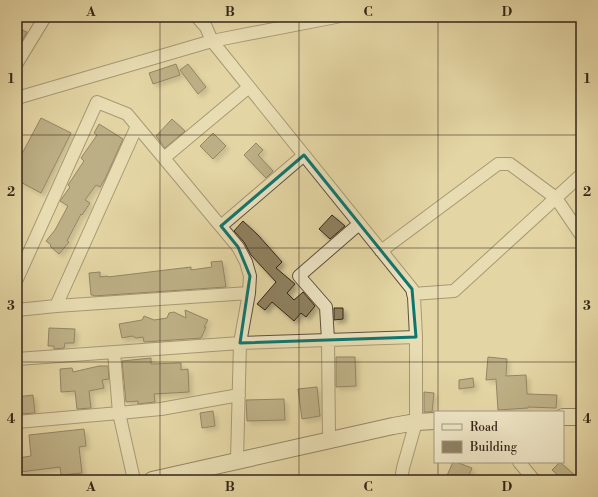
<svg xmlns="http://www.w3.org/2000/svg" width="598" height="497" font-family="'Libre Bodoni',serif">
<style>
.building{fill:#8f8161;stroke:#332519;filter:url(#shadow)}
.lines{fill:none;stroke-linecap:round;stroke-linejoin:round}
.street-casing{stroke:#5f513c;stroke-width:14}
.secondary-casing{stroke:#332519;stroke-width:18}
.street{stroke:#ede4c4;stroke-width:12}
.secondary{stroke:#ede4c4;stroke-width:16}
.marked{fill:none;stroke:#0f766e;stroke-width:3;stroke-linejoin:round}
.grid{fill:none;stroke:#332519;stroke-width:1;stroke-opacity:0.55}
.neatline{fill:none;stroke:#332519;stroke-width:1.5}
.grid-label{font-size:13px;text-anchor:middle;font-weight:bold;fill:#332519}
</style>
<defs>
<filter id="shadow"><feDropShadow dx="3.5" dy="3.5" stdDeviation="2" flood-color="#0004"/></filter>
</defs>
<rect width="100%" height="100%" fill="#e4d6a4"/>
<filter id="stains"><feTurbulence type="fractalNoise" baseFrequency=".005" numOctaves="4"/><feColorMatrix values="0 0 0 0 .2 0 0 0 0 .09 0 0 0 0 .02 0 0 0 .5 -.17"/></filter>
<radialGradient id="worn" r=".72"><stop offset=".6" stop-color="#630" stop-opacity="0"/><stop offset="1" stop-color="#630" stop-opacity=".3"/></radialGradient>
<path class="building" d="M17 28 27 32 17 49Z
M176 64 180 75 153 84 149 73Z
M188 64 206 87 198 94 180 70Z
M41 118 71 133 41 193 17 180V163Z
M172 119 185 131 165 148 156 136Z
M99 124 123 139 105 179 100 187 96 185 85 200 90 203 82 215 81 214 67 241 69 242 59 254 50 246 51 245 46 241 55 230 68 206 60 201 70 187 68 185 84 161 81 158 97 135 94 133Z
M213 133 226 146 213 159 200 146Z
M256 143 263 150 258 155 273 171 266 178 244 155Z
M332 215 345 226 330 239 319 229Z
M243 221 258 235 282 262 276 268 295 284 287 293 294 300 303 292 315 306 306 317 301 313 294 321 272 302 265 310 257 304 276 282 251 255 244 242 234 231Z
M222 261 226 287 94 296 93 295H91L89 273 100 272V277L108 276V277L191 267V270L212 267 211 262Z
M334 308H343V319L334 320Z
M185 310 208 320 204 327H206L201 338 144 342 143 337 136 338 132 336 122 338 119 324 142 320 144 316 154 320 167 318 169 313 174 312 186 318Z
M49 328 75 329 74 343H65L64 348 54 349V346H48Z
M336 357H355L356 386 336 387Z
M488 357 507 359 506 376 526 375 527 394 557 395 556 408 528 407V408L498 410 496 379 486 380Z
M151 358V364L181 363V370L188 369 189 392 154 394 155 402 138 404V401L126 402 122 361Z
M99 366H108L109 379 102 380 104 388 89 391 91 408 77 409 75 391 61 392 60 369 72 368 73 372Z
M473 378 474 387 459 389V380Z
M317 387 320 416 302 419 298 389Z
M424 392 434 393 432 412H424Z
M33 395 35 413 17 414V397Z
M284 399 285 420 247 421 246 400Z
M213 411 215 426 202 428 200 413Z
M84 429 86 446 79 447 82 473 61 475 60 467 20 472 18 458 31 456 29 435Z
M453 462H456L472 468 467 480H445Z
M560 462 580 480H564L552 470Z"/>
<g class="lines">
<g class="street-casing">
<path id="street" d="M197 17 206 27 212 41 412 289 414 297 416 337V422L403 468 401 480
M17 63 45 17
M17 98 212 41 336 17
M164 158 249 87
M221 226 304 155
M381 251 498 164H510L556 198 581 235
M17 279 97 102 127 114 238 247 246 262 250 276 249 293 240 343 237 460
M413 294 454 291 581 175
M56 306 137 126
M17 310 56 306 249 293
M114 352 119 413 134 480
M17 359 240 343 416 337
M17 422 119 413 161 409 239 395
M329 440 328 340 326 307 299 276 359 224
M519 462 534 480"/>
</g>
<g class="secondary-casing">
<path id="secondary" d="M563 417H581
M152 480 393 426 416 422 435 421"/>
</g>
<use href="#street" class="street"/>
<use href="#secondary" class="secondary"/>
</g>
<path d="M0 0H598V497H0ZM304 155 412 289 416 337 240 343 250 276 238 247 221 226Z" fill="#e4d6a4" fill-opacity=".55" fill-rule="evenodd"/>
<path class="marked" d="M304 155 412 289 416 337 240 343 250 276 238 247 221 226Z"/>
<path class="grid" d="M160 17V480M299 17V480M438 17V412M17 135H581M17 248H581M17 362H581M438 462V480"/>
<rect width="598" height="497" fill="none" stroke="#e4d6a4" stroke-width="44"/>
<rect x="434" y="411" width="130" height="52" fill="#ede4c4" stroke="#a39880"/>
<rect x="442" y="424" width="20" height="6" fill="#ede4c4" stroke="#a39880"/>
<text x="470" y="431" font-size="12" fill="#332519">Road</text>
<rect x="442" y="441" width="20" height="12" fill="#8f8161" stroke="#a39880"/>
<text x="470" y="451" font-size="12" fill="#332519">Building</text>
<rect x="22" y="22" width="554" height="453" class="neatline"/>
<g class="grid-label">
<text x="91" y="16">A</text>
<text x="230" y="16">B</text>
<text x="368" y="16">C</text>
<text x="507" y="16">D</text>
<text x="11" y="83">1</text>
<text x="587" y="83">1</text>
<text x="11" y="196">2</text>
<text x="587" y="196">2</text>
<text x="11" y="310">3</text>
<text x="587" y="310">3</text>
<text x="11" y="423">4</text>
<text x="587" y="423">4</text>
<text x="91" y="491">A</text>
<text x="230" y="491">B</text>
<text x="368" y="491">C</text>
<text x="507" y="491">D</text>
</g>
<rect width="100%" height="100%" filter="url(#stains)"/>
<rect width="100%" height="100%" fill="url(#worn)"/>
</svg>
